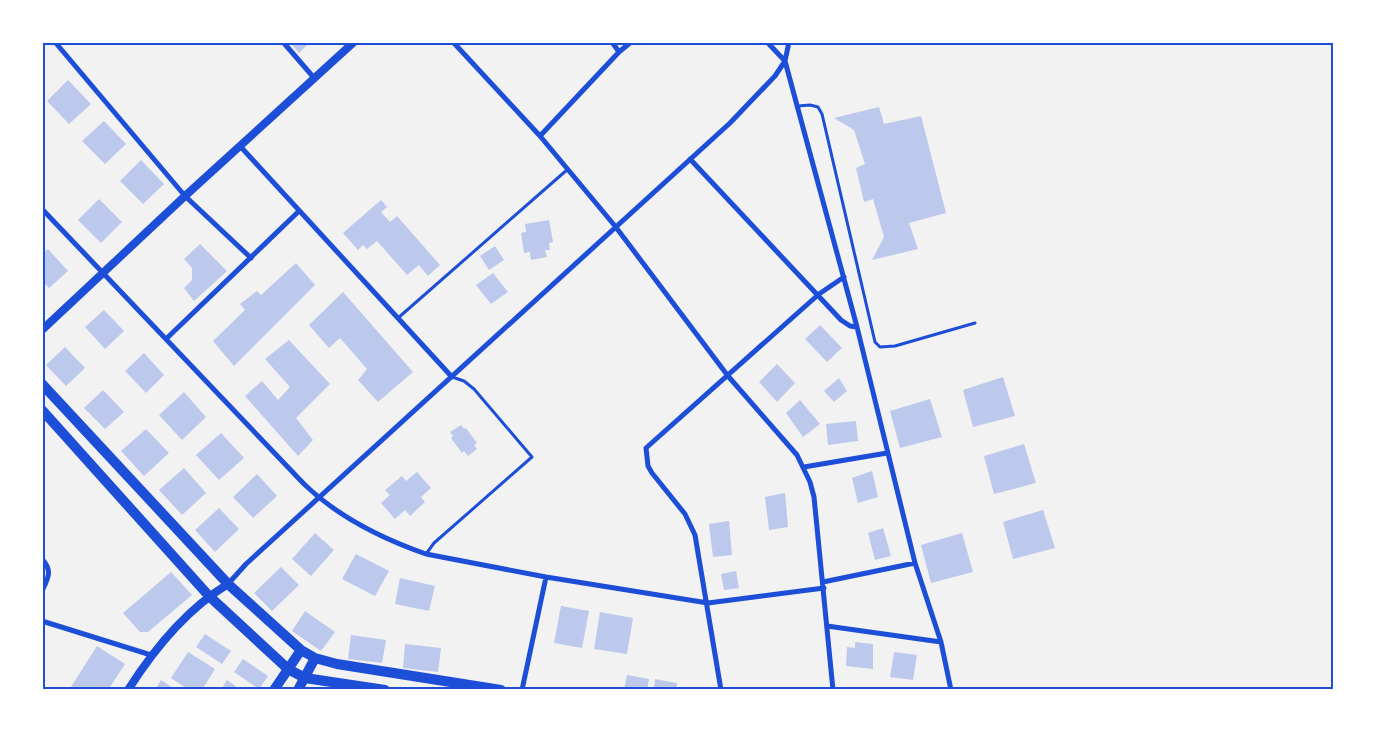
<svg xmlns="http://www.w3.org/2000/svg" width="1376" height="732" font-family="'Alegreya Sans',sans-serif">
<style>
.building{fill:#bdc9ec}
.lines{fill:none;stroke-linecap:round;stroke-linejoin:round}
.service{stroke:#1d4ed8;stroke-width:3}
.minor{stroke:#1d4ed8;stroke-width:5}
.tertiary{stroke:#1d4ed8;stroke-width:8}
.primary{stroke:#1d4ed8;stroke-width:10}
.neatline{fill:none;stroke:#1d4ed8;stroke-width:2}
</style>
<rect width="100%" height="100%" fill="#f2f2f2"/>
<path class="building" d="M290 42H310L299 53Z
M68 80 91 104 69 124 47 101Z
M879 107 884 124 921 116 946 213 909 223 918 249 872 260 884 237 873 199 864 202 856 168 865 164 854 130 834 118Z
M104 121 126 144 105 164 82 141Z
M141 160 164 184 143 204 120 181Z
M99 199 122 222 101 243 78 220Z
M381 200 387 207 381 212 390 222 397 216 440 265 428 276 419 265 407 275 377 241 367 249 363 245 358 250 343 233Z
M549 220 553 242 549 243 550 250H545L547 257 531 260 530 252 524 253 521 233 526 232 525 224Z
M200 244 227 271 194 301 184 288 192 280V268L184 259Z
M495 246 504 260 489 270 480 256Z
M48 249 68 271 49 288 42 281V254Z
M296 263 315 285 234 366 213 341 245 310 240 304 257 291 261 295Z
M493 273 508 292 491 304 476 285Z
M343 292 413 372 378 402 358 380 367 369 340 338 329 348 309 325Z
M104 310 124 331 105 349 85 327Z
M820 325 842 348 827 362 805 339Z
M289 340 330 384 296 418 313 440 298 456 245 396 262 381 278 400 290 387 265 359Z
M65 347 85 368 66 386 46 365Z
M144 353 164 375 146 393 125 371Z
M777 364 795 383 777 402 759 382Z
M1003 377 1015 416 973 427 963 390Z
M839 378 847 391 834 402 824 391Z
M103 390 124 412 105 429 84 408Z
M184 392 206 417 182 440 159 415Z
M930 399 942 437 900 448 890 411Z
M800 400 820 424 803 437 786 413Z
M856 421 858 441 828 445 826 424Z
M461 425 464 429 466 428 477 443 474 445 477 449 468 456 464 451 462 453 451 438 453 436 450 432Z
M146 429 169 453 144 476 121 451Z
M221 433 244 458 219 480 196 455Z
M1024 444 1036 483 994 494 984 456Z
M184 468 206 493 182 515 159 490Z
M872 471 878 497 858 503 852 478Z
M417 472 431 488 421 497 425 502 410 516 405 510 395 519 381 503 390 495 385 490 402 476 406 481Z
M257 474 277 496 253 518 233 497Z
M785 493 788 527 769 530 765 497Z
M219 508 239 529 215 552 195 530Z
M1043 510 1055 548 1013 559 1003 522Z
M729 521 732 555 713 557 709 524Z
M883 528 891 556 875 560 868 533Z
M315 533 334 550 311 576 292 559Z
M962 533 973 572 931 583 921 545Z
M356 554 389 571 375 596 342 579Z
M281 567 299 585 272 611 254 593Z
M736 571 739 588 724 590 721 574Z
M171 572 192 595 148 632H140L123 613Z
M400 578 435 586 429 611 395 604Z
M561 606 589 611 582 648 554 643Z
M305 611 335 632 321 651 292 631Z
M600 612 633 618 627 654 594 649Z
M205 634 231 651 222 664 196 647Z
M351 635 386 640 382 663 348 659Z
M855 642 873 644V669L846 666 847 647 855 648Z
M405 644 441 648 438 672 403 668Z
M97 646 125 664 108 690H69Z
M188 652 215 669 202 690H189L171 678Z
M894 652 917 655 913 680 890 677Z
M243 659 268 676 259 689 234 672Z
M627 675 649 679 647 690H624Z
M655 679 677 683 676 690H654Z
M161 680 176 690H155Z
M227 680 241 690H221Z"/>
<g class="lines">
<path class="service" d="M798 106 810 105 818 107 822 114 875 342 880 347 895 346 975 323
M398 318 568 169
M426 554 434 543 532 457 474 389 464 381 452 377"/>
<path class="minor" d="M55 42 185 196 251 258
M283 42 315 79
M453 42 540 136 615 226 728 376 797 455 810 482 814 497 833 690
M612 42 619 52
M767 42 785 61 857 327 915 563 941 642 951 690
M540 136 619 52 631 42
M240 146 452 377
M690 159 841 320 850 326 857 327
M42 209 304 484C337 516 383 539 426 554L546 577 522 690
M166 339 298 212
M804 467 887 453
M42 559C53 571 48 578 42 591
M546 577 708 603 824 588
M823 582 915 563
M228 584 246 564 730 123 775 76 785 61 789 42
M42 621 151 655
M827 626 941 642
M721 690 695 535 685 514 652 473 648 466 646 448 819 294 844 277"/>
<path class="tertiary" d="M42 330 185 196 354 42
M128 690C154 649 187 609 228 584"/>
<path class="primary" d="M42 384 228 584 301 650 315 658 337 664 501 690
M42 410 209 596 288 669 305 678 385 690
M274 690 301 650
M298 690 315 658"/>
</g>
<rect width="1376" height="732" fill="none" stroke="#ffffff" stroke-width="88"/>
<rect x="44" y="44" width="1288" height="644" class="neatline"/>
</svg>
